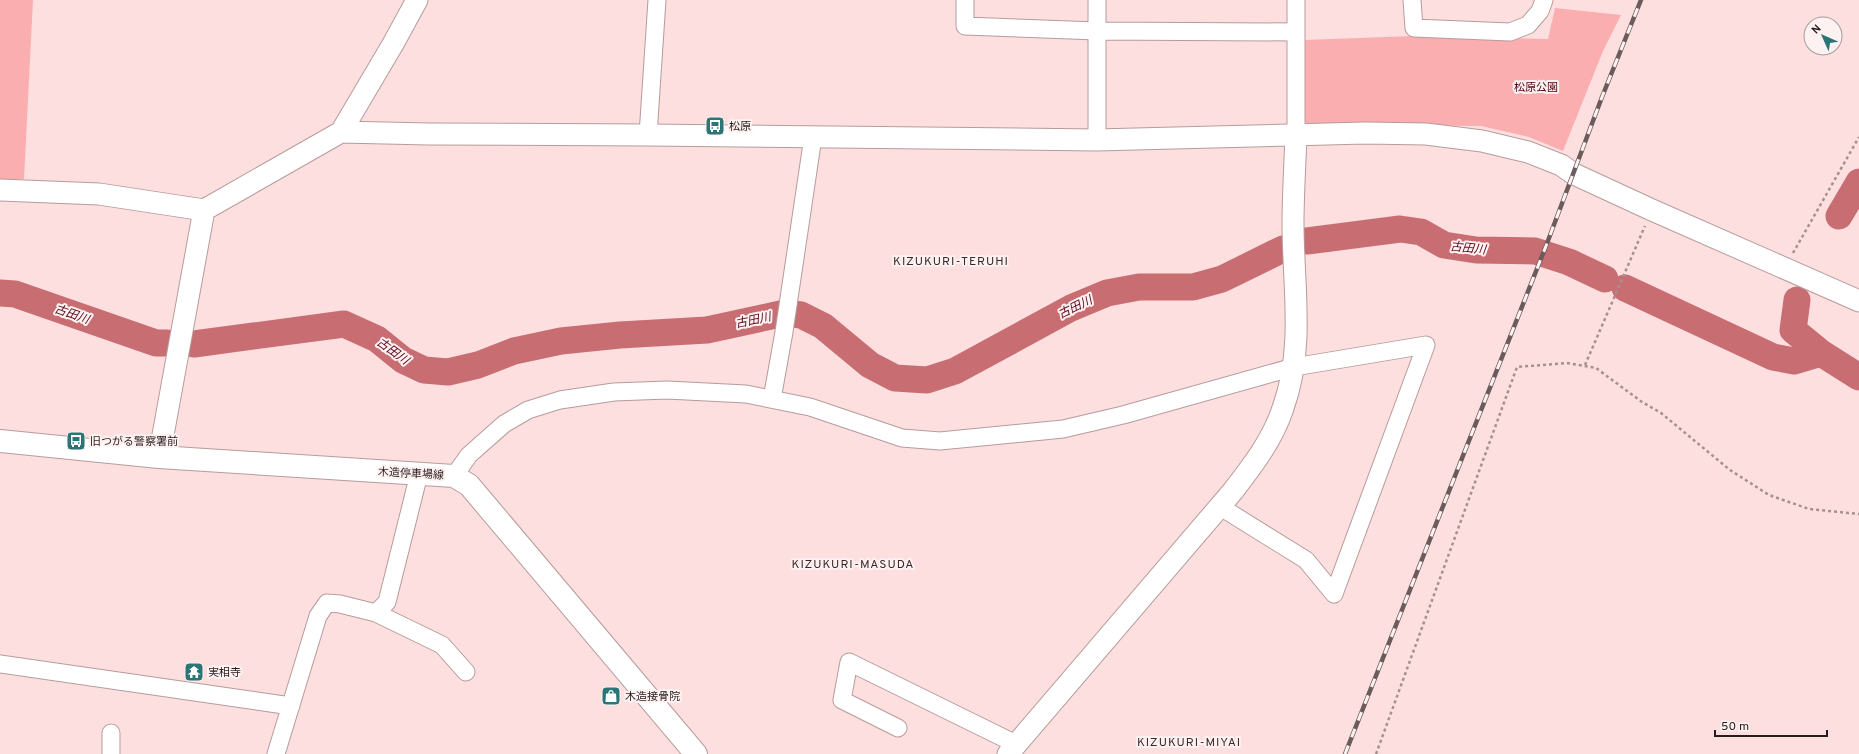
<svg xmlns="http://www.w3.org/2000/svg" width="1859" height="754" font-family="Overpass,'Noto Sans JP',sans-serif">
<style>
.green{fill:#faaeb0}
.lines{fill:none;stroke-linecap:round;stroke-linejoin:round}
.river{stroke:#c86e73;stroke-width:27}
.minor-casing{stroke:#b79b9b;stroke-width:19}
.tertiary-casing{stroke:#b79b9b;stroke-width:23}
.secondary-casing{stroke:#b79b9b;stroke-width:24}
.path{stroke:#a69090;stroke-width:2.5;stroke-dasharray:3 3;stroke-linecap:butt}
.minor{stroke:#fff;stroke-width:17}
.tertiary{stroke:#fff;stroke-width:21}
.secondary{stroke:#fff;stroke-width:22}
.rail-casing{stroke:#6c5b5b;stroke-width:4.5}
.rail{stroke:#fdf1f1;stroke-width:3;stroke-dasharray:9;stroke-linecap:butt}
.labels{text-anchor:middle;stroke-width:4;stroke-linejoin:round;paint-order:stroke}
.park-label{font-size:11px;fill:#560014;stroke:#fdf1f1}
.poi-label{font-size:11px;fill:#281d1d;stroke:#fdf1f1;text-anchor:start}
.street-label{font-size:11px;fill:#281d1d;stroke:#fdf1f1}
.water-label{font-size:12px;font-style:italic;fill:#5c0819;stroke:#fdf1f1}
.neighbourhood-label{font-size:12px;letter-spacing:1px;fill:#3c2626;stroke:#fdf1f1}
</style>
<rect width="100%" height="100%" fill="#fddfdf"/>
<path class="green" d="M0 0H33L24 179 0 180Z
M1555 8 1621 15 1603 51 1563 151 1529 137 1481 126 1303 124 1304 40 1413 36 1548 39Z"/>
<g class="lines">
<path class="river" d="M1839 216 1859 182
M1307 241 1400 229 1421 232 1444 245 1476 250 1535 251 1569 262 1605 279
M1625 288 1773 357 1794 361 1821 353
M0 293 15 294 156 343H167
M1797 300 1793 330 1821 353 1859 377
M194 344 344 324 377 339 403 360 424 370 448 372 478 365 514 351 561 341 620 335 707 330 785 313 801 315 823 326 870 365 895 378 927 380 955 371 1071 308 1107 293 1139 287H1193L1222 279 1283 249"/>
<g class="minor-casing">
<path id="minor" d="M965 0V26L1097 31 1296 32
M1097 0V140
M1412 0 1414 28 1510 32 1528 25 1540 11 1544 0
M648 135 657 0
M1296 135V0
M772 399 784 332 813 137
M454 476 469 455 504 424 528 410 560 400 614 392 667 390 746 394 810 407 902 438 940 441 1063 429 1123 415 1294 367 1426 345 1334 594 1306 560 1219 506
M376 613 442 645 466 672
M0 664 291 706
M898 728 842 700 849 662 1016 744
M111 733V754
M276 754 318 616 327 603 340 604 376 613 387 602 419 474"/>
</g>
<g class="tertiary-casing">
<path id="tertiary" d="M341 132 429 134 648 135 1097 140 1365 133 1426 134 1482 141 1528 152 1561 165 1574 174 1652 210 1859 301
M0 190 99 194 204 210 341 132 393 44 417 0
M159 457 204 210
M1008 754 1233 491C1253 465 1273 439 1283 408 1305 347 1293 286 1293 224 1293 194 1295 165 1296 135"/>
</g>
<g class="secondary-casing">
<path id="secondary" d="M0 441 159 457 454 476 469 485 696 754"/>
</g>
<path class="path" d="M1793 253 1859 137
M1585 365 1645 226
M1376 754 1517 367 1567 363 1596 368 1642 402 1661 413 1730 470 1769 495 1809 509 1859 514"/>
<use href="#minor" class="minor"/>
<use href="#tertiary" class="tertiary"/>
<use href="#secondary" class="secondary"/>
<g class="rail-casing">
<path id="rail" d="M1345 754 1546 246 1602 97 1641 0"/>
</g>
<use href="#rail" class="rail"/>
</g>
<defs>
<g id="bus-square" transform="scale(1)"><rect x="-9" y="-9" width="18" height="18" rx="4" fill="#2b7577" stroke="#fdf1f1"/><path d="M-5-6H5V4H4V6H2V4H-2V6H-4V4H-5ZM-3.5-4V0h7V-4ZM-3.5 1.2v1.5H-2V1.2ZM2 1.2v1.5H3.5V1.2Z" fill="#fff"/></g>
<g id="temple-square" transform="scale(1)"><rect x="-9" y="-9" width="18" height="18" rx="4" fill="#2b7577" stroke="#fdf1f1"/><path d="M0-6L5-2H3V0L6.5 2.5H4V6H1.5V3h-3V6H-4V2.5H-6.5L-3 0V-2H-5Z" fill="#fff"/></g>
<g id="shop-square" transform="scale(1)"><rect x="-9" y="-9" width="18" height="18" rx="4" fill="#2b7577" stroke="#fdf1f1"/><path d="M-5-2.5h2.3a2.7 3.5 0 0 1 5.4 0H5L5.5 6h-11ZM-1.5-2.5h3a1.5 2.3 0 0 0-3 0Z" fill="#fff"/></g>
</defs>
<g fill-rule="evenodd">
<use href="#bus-square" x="715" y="126"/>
<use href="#bus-square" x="76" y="441"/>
<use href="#temple-square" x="194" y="672"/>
<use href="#shop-square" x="611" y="696"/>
</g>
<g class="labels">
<g class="park-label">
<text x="1536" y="91">松原公園</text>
</g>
<g class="poi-label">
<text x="729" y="130">松原</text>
<text x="90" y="445">旧つがる警察署前</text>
<text x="208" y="676">実相寺</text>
<text x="625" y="700">木造接骨院</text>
</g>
<g class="street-label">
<text transform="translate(411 473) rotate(3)" y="4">木造停車場線</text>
</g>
<g class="water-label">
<text transform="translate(1468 248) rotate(6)" y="4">古田川</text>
<text transform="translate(1075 307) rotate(-26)" y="4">古田川</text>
<text transform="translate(72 314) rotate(19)" y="4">古田川</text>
<text transform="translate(753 320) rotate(-12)" y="4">古田川</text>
<text transform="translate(393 351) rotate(36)" y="4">古田川</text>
</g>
<g class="neighbourhood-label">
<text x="951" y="265">KIZUKURI-TERUHI</text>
<text x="853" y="568">KIZUKURI-MASUDA</text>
<text x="1189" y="746">KIZUKURI-MIYAI</text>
</g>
</g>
<g transform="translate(1823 36) rotate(315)"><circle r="19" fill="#fdf1f1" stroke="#a89c9c"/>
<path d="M0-3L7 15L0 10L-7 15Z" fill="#2b7577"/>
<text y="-6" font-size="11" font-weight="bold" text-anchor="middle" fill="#281d1d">N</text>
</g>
<path d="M1715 730v6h112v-6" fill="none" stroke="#281d1d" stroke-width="2"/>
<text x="1721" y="730" font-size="12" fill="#281d1d" stroke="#fdf1f1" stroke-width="3" paint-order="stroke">50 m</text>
</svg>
